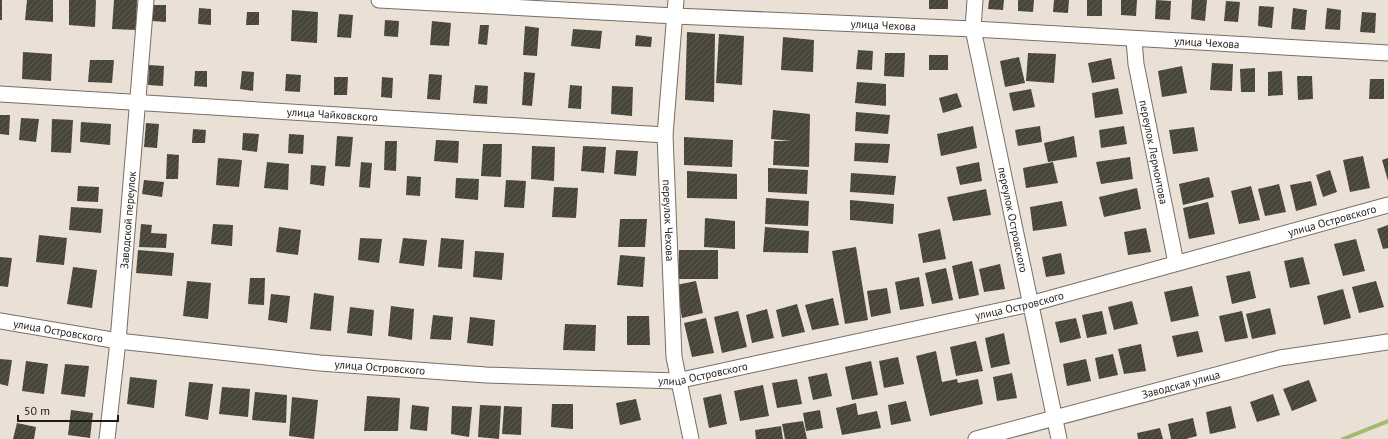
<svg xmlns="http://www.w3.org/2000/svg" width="1388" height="439" font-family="'PT Sans',sans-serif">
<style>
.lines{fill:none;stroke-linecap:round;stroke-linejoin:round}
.stream{stroke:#a2bc6d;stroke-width:4}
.building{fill:url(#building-hatch)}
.minor-casing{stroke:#776e65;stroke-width:17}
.minor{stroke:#fff;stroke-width:15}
.labels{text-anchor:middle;stroke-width:4;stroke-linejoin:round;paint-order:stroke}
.street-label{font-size:11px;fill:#1e1a16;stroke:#ebe0d6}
</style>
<defs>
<pattern id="building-hatch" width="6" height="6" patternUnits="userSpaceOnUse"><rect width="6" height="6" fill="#48453b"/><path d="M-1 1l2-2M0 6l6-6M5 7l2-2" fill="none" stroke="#5f5c54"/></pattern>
</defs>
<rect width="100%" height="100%" fill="#ebe0d6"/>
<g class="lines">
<path class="stream" d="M1343 439 1388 421"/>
</g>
<path class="building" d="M0 0H2V20H0Z
M27 0H53V22L25 20Z
M69 0H96L95 27 69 25Z
M114 0H137L136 30 112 29Z
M929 0H948V9H929Z
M989 0H1004L1003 10 988 9Z
M1018 0H1034L1033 12 1018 11Z
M1054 0H1069L1068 13 1053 12Z
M1087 0H1102V16H1087Z
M1121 0H1137L1136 16 1121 15Z
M1156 0 1171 1 1170 20 1155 19Z
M1192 0H1207L1205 21 1191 19Z
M1226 1 1240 2 1238 22 1224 21Z
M152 5H166V22L152 21Z
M1259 6 1274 7 1272 28 1258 26Z
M199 8 211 9V25L198 24Z
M1293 8 1307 10 1305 30 1291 29Z
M1327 8 1341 10 1340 30 1325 29Z
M292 10 318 12 317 43 291 41Z
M247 12H259V25H246Z
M1362 12 1376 13 1375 33 1360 32Z
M339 14 353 15 351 38 337 37Z
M385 20 399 21 398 37 384 36Z
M432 21 451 23 449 46 430 45Z
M480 25H489L487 45 478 44Z
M525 26 539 28 537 56 523 55Z
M573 29 602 31 600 49 571 46Z
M687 32 715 34 714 102 685 100Z
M719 34 744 36 742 85 716 83Z
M636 35 652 37 651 47 635 46Z
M783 37 814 40 813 72 781 70Z
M858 50 873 51 872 70 856 69Z
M23 52 52 54 51 81 22 79Z
M885 53H905L904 77 884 76Z
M1028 53 1056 54 1054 83 1026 81Z
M929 55H948V70H929Z
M1019 57 1025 83 1005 87 1000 61Z
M1111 58 1115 79 1092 83 1088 63Z
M90 60H114L112 83 88 82Z
M1212 63 1233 64 1232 91 1210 90Z
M149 65 164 66 163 86 148 85Z
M1182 66 1187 93 1162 97 1158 71Z
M1255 68V92H1241L1240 69Z
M195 71H207V87L194 86Z
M242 71 254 72 253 91 240 89Z
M1282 71 1283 95 1268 96V72Z
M524 72 535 73 532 106 522 105Z
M286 74 301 75 300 92 285 91Z
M429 74 442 75 440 100 427 99Z
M1297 76H1312L1313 99 1298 100Z
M334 77H348L347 95H334Z
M382 77 393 78 392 98 381 97Z
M1370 79H1384V99H1369Z
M857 82 886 84V106L855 103Z
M475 85 488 86 487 104 473 103Z
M570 85 582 86 581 109 568 108Z
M612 86 633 87 632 116 611 114Z
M1118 88 1123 114 1095 118 1092 93Z
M1031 89 1035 107 1013 111 1009 93Z
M957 93 962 107 943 113 939 98Z
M773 110 810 114 809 167 773 165 774 141H791L771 139Z
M856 112 890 115 888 134 855 131Z
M0 115H10L9 135 0 134Z
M21 118 39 119 36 142 19 140Z
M52 119 73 120 71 153 51 152Z
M81 122 111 124 110 145 80 142Z
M146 123 159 124 157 148 144 147Z
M973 126 977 148 941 156 937 134Z
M1040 126 1042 142 1018 146 1015 130Z
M1124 126 1127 144 1101 148 1099 130Z
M1194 127 1198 151 1173 154 1169 130Z
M193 129 206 130 205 143H192Z
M243 133 259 134 257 152 242 150Z
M289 134 304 135 303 154 288 153Z
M337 136 353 137 350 167 335 166Z
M1074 136 1077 157 1048 162 1044 143Z
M684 137 733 140 732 167 684 165Z
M436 140 459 141 458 163 434 161Z
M385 141H397L396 171 384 170Z
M855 143 890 144 888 163 854 161Z
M483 144H502L501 177 481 176Z
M532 146 555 147 554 181 531 179Z
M583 146 606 147 604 173 581 171Z
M616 150 638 151 636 176 614 174Z
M167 154 179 155 178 179H166Z
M1363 156 1370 188 1350 192 1343 160Z
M1130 157 1133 179 1101 184 1096 162Z
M218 158 242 160 239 187 216 185Z
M1388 158V181L1382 160Z
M267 162 289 164 288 190 264 188Z
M361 162 372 163 370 188 359 187Z
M979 162 982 181 960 185 956 167Z
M1053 162 1058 183 1026 188 1023 168Z
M311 165 326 166 324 186 310 184Z
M768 168 808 170 807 194 768 192Z
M1330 170 1337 192 1323 197 1316 175Z
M687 171 737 174V199L687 198Z
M851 173 896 176 894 195 850 192Z
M407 176 421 177 420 196 406 195Z
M1209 177 1214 197 1183 205 1179 184Z
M456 178 479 179 478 200 455 198Z
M144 180 164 182 162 197 142 194Z
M506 180 526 181 524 208 504 207Z
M1311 181 1317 205 1296 211 1290 185Z
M1279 184 1286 212 1265 216 1258 189Z
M78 186 99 187 98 202 77 201Z
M1251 186 1260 220 1239 224 1231 191Z
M554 187 578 188 576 218 552 217Z
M1137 188 1141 209 1104 217 1099 197Z
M986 189 991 215 953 221 947 197Z
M766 198 809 201 808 226 765 224Z
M850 200 894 204 893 224 850 220Z
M1062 201 1067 226 1033 231 1030 207Z
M1208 202 1215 234 1189 239 1183 208Z
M71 207 103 209 101 233 69 230Z
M705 218 735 221V249L704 247Z
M620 219H647L645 247H618Z
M141 224 152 225 151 233 167 234 166 248 139 247Z
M213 224 233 225 232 246 211 244Z
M1388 225V248L1383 249 1377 229Z
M279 227 301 230 298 255 276 252Z
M765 227 809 231 808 253 763 252Z
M1146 228 1151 252 1128 255 1124 232Z
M940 229 946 259 923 263 918 234Z
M39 235 67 238 64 265 36 262Z
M360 238 382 239 379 263 358 260Z
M403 238 427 240 424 266 399 263Z
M441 238 464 240 462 269 438 267Z
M1356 239 1365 271 1343 276 1334 244Z
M856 247 868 320 845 324 832 251Z
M138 250 174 253 172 276 136 273Z
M679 250H718V279H678Z
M475 251 504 253 502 280 473 277Z
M1061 253 1065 274 1046 277 1042 257Z
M620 255 645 257 643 287 617 285Z
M0 257 12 258 8 287 0 286Z
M1303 257 1310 284 1290 288 1284 261Z
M972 261 979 295 959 299 952 266Z
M1000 264 1005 289 984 292 979 269Z
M73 267 97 270 92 308 67 304Z
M946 268 953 300 932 304 925 273Z
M1250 271 1256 298 1232 304 1226 276Z
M919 277 924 306 900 310 895 282Z
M250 278H265L264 305 248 304Z
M187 281 211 283 208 319 183 316Z
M696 281 703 313 682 318 676 285Z
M1376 281 1384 307 1359 313 1352 287Z
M1192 286 1199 316 1171 322 1164 292Z
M887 288 891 313 871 317 867 291Z
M1343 289 1351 318 1324 325 1317 296Z
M314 293 334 296 331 331 310 329Z
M271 294 290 296 287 323 268 320Z
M833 298 839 325 812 330 805 305Z
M1132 301 1138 324 1114 330 1108 307Z
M797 304 805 332 782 337 776 310Z
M391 306 414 309 412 340 388 336Z
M350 307 374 310 372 336 347 333Z
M1270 308 1276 334 1252 339 1246 314Z
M767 309 774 338 752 343 746 315Z
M738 311 747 347 722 353 714 317Z
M1102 311 1107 334 1087 338 1082 315Z
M1242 311 1248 338 1225 342 1219 316Z
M433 315 453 317 451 340 430 339Z
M627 316H649L650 345H627Z
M470 317 495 320 493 346 467 343Z
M706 318 714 353 692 357 684 323Z
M1076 318 1081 338 1060 343 1055 322Z
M565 324 596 325 595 351 563 350Z
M1198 331 1203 352 1177 357 1172 336Z
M1004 333 1010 364 991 368 985 338Z
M976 341 983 371 956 376 950 347Z
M1141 344 1146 371 1124 374 1118 349Z
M936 351 942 382 957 379 958 383 978 379 983 404 930 416 916 356Z
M1113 354 1118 375 1099 379 1095 358Z
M898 357 904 384 884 388 879 361Z
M0 359 12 360 8 386 0 384Z
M1086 359 1091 381 1067 386 1063 364Z
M26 361 48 364 44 394 22 391Z
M871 361 878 395 852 400 845 367Z
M65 364 89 366 85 397 61 394Z
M827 373 832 396 813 400 808 377Z
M1012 373 1017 398 997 401 993 377Z
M130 377 157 380 154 408 127 404Z
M797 379 802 404 777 408 772 383Z
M1309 380 1317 401 1292 411 1283 389Z
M189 382 213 384 208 420 185 416Z
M763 385 769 416 740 421 734 391Z
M222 387 250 389 248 417 219 414Z
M255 392 287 395 286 423 252 420Z
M721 394 727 424 709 428 703 398Z
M1273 394 1280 415 1257 422 1250 402Z
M367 396 400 398 398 431H364Z
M292 397 318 400 314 439 289 436Z
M636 399 641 420 620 425 616 403Z
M906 401 911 421 891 425 888 405Z
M856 403 858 415 877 411 881 428 842 435 836 408Z
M552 404H573V429L551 427Z
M412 405 429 407 427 431 410 429Z
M480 405 501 406 499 439 478 437Z
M452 406 472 407 469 437 451 434Z
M504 406 522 407 521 435 502 434Z
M1231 406 1236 428 1210 434 1206 412Z
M71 410 93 413 90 438 68 435Z
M820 410 823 428 806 431 803 413Z
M1193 418 1197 436 1186 439H1171L1168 424Z
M803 421 807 439H785L782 424Z
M17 423 36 427 34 439H13Z
M781 426 783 439H756L755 430Z
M1160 428 1163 439H1138L1137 433Z"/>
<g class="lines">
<g class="minor-casing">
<g id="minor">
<path id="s1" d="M379 0 675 16 973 29 1388 53"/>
<path id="s2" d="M676 0 665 135 674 357 691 439"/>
<path id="s3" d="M975 0 973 29 1059 439"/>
<path id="s4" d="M1134 40 1136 64 1176 263"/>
<path id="s5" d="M0 94 665 135"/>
<path id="s6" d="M0 321 118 341 320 363 486 375 677 381 1030 304 1388 205"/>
<path id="s7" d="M107 439 118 341 146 0"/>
<path id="s8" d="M976 439 1280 358 1388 342"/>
</g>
</g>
<use href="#minor" class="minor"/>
</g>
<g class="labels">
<g class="street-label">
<text dy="4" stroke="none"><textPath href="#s1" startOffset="505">улица Чехова</textPath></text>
<text dy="4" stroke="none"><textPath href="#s1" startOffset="829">улица Чехова</textPath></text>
<text dy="4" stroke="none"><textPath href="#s5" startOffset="333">улица Чайковского</textPath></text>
<text dy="4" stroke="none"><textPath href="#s4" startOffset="114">переулок Лермонтова</textPath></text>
<text dy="4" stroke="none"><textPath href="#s7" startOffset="220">Заводской переулок</textPath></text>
<text dy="4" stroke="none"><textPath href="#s2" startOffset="221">переулок Чехова</textPath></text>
<text dy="4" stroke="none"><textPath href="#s3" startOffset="224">переулок Островского</textPath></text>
<text dy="4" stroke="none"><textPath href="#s6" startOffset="1355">улица Островского</textPath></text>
<text dy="4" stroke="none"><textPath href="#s6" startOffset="1031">улица Островского</textPath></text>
<text dy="4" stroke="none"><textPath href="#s6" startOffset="59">улица Островского</textPath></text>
<text dy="4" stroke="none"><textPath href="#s6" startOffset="383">улица Островского</textPath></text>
<text dy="4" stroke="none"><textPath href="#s6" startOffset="707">улица Островского</textPath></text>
<text dy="4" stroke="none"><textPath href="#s8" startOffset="212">Заводская улица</textPath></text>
</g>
</g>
<path d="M18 415v6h100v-6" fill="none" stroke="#1e1a16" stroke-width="2"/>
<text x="24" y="415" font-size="12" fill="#1e1a16" stroke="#ebe0d6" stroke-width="3" paint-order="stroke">50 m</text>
</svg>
